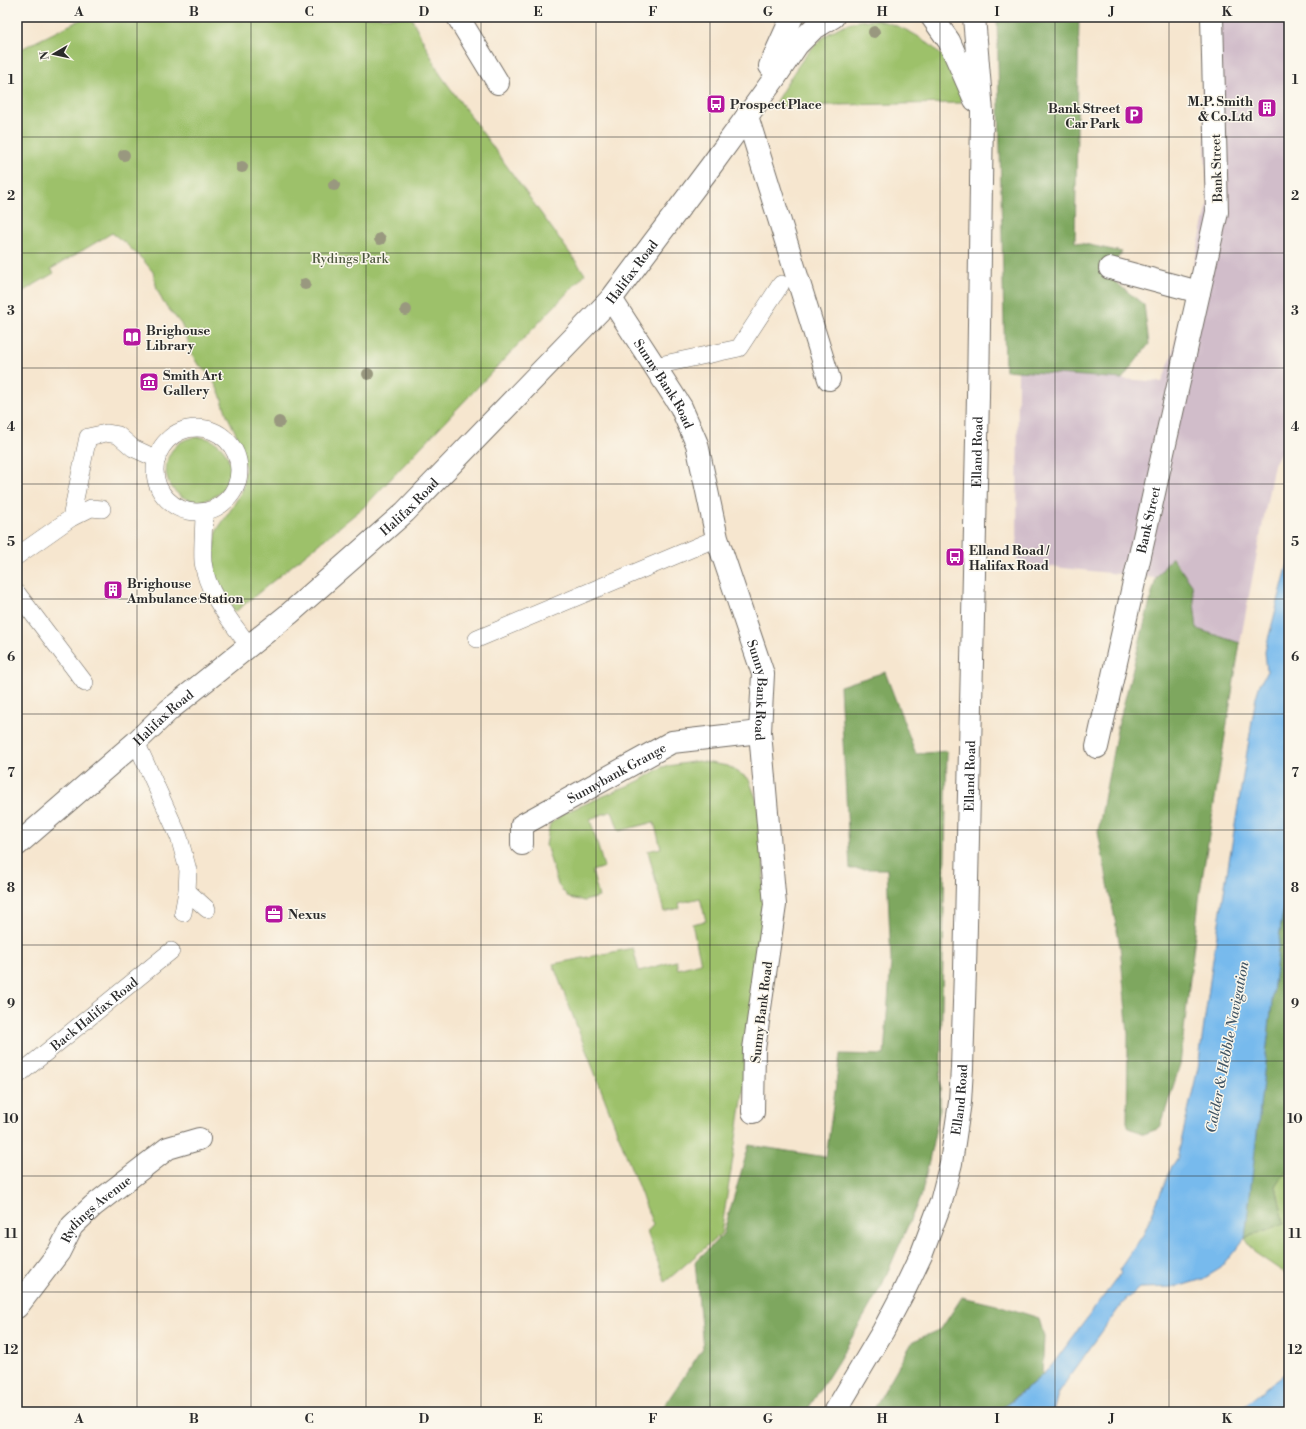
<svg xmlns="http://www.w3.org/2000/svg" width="1306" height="1429" font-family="'Libre Bodoni',serif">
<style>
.industrial{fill:#d1bdca}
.green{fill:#9dc16b;stroke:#64764b}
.forest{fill:#7ea75f;stroke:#546945}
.water{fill:#77baed;stroke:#51728c}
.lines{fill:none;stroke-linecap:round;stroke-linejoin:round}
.service-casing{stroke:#726c64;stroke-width:18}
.minor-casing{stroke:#726c64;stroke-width:24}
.primary-casing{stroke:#726c64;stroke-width:24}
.service{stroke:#fff;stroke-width:17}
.minor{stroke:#fff;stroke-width:22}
.primary{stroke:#fff;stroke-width:22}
.tree{fill:#99987f}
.grid{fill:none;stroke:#2b2b2b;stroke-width:1;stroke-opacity:0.55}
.labels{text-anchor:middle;stroke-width:3;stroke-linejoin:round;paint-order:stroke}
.poi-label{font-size:13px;font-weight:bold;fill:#2b2b2b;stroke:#fbf7ec;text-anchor:start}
.street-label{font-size:13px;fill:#2b2b2b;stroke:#fbf7ec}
.park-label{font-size:13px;fill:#4d583e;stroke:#fbf7ec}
.water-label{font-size:14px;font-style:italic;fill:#425665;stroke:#fbf7ec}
.neatline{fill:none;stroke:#2b2b2b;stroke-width:1.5}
.grid-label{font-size:13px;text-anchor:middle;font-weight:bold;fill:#2b2b2b}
</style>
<rect width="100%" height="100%" fill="#fbf7ec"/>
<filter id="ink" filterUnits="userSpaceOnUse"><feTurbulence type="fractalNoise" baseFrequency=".025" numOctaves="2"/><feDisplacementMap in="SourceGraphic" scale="8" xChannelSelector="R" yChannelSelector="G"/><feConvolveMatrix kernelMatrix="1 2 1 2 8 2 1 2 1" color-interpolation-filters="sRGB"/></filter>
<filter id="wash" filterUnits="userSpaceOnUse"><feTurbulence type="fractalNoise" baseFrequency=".012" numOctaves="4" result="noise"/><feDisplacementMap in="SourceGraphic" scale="16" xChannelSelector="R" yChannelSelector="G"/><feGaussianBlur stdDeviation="0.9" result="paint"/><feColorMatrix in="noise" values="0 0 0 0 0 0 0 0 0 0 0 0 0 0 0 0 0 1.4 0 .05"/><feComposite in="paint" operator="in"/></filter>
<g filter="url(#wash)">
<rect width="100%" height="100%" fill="#f6e6cf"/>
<path class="industrial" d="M1199 17H1289V437L1274 464 1240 643 1197 629 1192 585 1172 557 1156 578 1017 563 1018 371 1162 382 1172 356 1208 205Z"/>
<path class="green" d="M86 17H411L440 74 585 274 364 507 235 612 216 580 213 558 217 530 232 508 243 489 245 468 241 444 227 415 220 394 211 376 197 363 191 352 187 338 181 324 163 302 157 289 153 272 144 261 124 242 112 233 51 269 54 273 17 295V51Z
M878 20C913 29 946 49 959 84 961 90 961 97 961 103L773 106C794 73 813 32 854 22 861 20 871 20 878 20Z
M166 469a32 32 0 1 1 64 0a32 32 0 1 1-64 0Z
M698 761 728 766 749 779 758 804 764 868 759 992 721 1234 665 1282 647 1232 653 1225 553 964 633 948 639 971 676 961 678 969 701 963 692 924 706 921 700 898 679 903 680 908 664 912 648 851 661 848 654 822 619 831 612 811 590 819 604 867 592 871 599 897 584 901 569 898 558 885 546 845 550 824 564 813 639 781 662 767Z
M1289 1166V1276L1254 1252 1245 1238 1284 1223 1276 1186Z"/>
<path class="forest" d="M997 17H1079L1075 242 1122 252 1110 268 1113 280 1144 305 1149 344 1122 379 1005 370Z
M1172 557 1192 585 1197 629 1240 643 1200 892 1180 1065 1160 1128 1144 1134 1127 1127 1128 1034 1120 946 1098 832 1117 730 1156 578Z
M885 672 916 754 947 751 940 1109 922 1193 882 1285 839 1360 806 1412H660L703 1348 695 1262 723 1234 749 1145 826 1157 840 1054 884 1055 891 961 887 869H850L840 686Z
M1289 878V1166L1276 1186 1284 1223 1245 1238 1281 923Z
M962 1297 1001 1306 1039 1318 1044 1337 1042 1376 1017 1395 998 1412H872L913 1341 941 1329Z"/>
<path class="water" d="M1289 560V878L1281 923 1245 1238 1221 1268 1203 1279 1177 1287 1139 1288 1122 1304 1069 1377 1058 1394 1053 1412H998C1016 1396 1036 1383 1052 1365L1121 1273 1119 1270 1143 1235 1172 1166 1177 1159 1198 1068 1213 959 1256 697 1260 684 1267 671 1265 652 1266 647Z
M1289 1370V1412H1236Z"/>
</g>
<g filter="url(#ink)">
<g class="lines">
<g class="service-casing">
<g id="service">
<path d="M655 366 739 348 781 284"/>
<circle cx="197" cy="470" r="42"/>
<path d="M204 512C204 528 202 546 203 562 207 594 231 621 249 646"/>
<path d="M71 518 88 437 106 433 118 435 133 448 157 459"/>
<path d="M17 556 71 518 91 508 102 509"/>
<path d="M17 593 85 683"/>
<path d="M477 639 717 538"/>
<path d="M136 742 179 837 188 870 187 891 183 913"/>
<path d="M187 891 207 909"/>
<path id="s1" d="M17 1076 171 951"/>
</g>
</g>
<g class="minor-casing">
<g id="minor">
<path d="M458 17 498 83"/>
<path d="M747 116 829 379"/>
<path d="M1110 268 1199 292"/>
<path id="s2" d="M611 299 681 407 697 444 717 538 763 674 760 732 775 905 754 1049 753 1112"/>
<path id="s3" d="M1097 747 1217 212 1212 17"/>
<path id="s4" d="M522 844V825L672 742 760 732"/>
<path id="s5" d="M17 1307 59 1252 72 1226 93 1206 168 1148 199 1139"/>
</g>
</g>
<g class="primary-casing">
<g id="primary">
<path d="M932 17 949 41 975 100"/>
<path d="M770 66 792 17"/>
<path id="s6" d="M17 845 136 742 169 710 289 614 405 512 611 299 711 166 774 79 797 45 813 29 833 17"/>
<path id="s7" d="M835 1412 883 1331 903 1293 922 1253 941 1202 951 1163 960 1102 962 1068 965 970 978 396 982 112 974 17"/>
</g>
</g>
<use href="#service" class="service"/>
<use href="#minor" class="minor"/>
<use href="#primary" class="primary"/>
</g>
<g class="tree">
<circle cx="874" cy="32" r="6"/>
<circle cx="124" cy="155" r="6"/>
<circle cx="242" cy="167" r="6"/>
<circle cx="334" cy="185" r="6"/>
<circle cx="380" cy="239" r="6"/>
<circle cx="305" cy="284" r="6"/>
<circle cx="406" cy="310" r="6"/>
<circle cx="368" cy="374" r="6"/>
<circle cx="279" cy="422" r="6"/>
</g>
</g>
<path class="grid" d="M137 17V1412M251 17V1412M366 17V1412M481 17V1412M596 17V1412M710 17V1412M825 17V1412M940 17V1412M1055 17V1412M1169 17V1412M17 137H1289M17 253H1289M17 368H1289M17 484H1289M17 599H1289M17 714H1289M17 830H1289M17 945H1289M17 1061H1289M17 1176H1289M17 1292H1289"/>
<defs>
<g id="bus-square" transform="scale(1)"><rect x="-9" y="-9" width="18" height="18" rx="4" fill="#b5179e" stroke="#fbf7ec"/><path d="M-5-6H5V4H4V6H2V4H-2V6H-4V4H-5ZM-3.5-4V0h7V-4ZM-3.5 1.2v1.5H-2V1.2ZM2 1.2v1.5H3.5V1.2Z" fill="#fff"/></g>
<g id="building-square" transform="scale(1)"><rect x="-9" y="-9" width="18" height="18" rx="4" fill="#b5179e" stroke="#fbf7ec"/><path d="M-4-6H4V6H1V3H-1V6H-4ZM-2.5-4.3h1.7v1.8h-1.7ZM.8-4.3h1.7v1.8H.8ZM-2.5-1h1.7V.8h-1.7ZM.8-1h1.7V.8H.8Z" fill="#fff"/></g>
<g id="parking-square" transform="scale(1)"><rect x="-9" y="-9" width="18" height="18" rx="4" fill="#b5179e" stroke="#fbf7ec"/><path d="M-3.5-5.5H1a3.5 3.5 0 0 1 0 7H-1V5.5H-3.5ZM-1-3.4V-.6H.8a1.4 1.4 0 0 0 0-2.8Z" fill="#fff"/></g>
<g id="library-square" transform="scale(1)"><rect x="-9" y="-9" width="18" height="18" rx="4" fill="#b5179e" stroke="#fbf7ec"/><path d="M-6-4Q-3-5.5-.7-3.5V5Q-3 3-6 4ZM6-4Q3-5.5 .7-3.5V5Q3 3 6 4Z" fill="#fff"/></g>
<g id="museum-square" transform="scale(1)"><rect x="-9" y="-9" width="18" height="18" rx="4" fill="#b5179e" stroke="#fbf7ec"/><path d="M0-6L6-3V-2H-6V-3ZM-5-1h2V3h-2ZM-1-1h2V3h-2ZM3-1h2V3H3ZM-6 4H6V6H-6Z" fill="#fff"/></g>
<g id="office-square" transform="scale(1)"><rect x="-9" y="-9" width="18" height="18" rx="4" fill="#b5179e" stroke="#fbf7ec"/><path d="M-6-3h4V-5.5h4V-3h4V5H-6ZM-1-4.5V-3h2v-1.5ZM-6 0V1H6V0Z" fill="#fff"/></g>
</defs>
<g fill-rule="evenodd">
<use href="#bus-square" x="716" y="104"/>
<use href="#building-square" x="1267" y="108"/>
<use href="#parking-square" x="1134" y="115"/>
<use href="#library-square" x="132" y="337"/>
<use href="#museum-square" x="149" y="382"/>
<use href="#bus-square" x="955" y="557"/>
<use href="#building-square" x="113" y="590"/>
<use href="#office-square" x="274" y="914"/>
</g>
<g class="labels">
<g class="poi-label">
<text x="1253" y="106" text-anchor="end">M.P. Smith<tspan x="1253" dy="15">&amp; Co.Ltd</tspan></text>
<text x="730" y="109">Prospect Place</text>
<text x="1120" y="113" text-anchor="end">Bank Street<tspan x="1120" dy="15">Car Park</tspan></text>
<text x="146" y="335">Brighouse<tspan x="146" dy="15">Library</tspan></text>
<text x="163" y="380">Smith Art<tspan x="163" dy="15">Gallery</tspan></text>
<text x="969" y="555">Elland Road /<tspan x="969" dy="15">Halifax Road</tspan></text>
<text x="127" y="588">Brighouse<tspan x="127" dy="15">Ambulance Station</tspan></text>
<text x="288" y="919">Nexus</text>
</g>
<g class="street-label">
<text transform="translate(1216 168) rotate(-92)" y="5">Bank Street</text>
<text dy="5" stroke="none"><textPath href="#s6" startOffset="842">Halifax Road</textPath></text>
<text dy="5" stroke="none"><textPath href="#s2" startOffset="100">Sunny Bank Road</textPath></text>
<text dy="5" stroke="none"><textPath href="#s7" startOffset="988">Elland Road</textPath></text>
<text dy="5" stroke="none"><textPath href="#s6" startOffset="518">Halifax Road</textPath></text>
<text dy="5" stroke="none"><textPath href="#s3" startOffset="233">Bank Street</textPath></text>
<text dy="5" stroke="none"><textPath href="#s2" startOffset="424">Sunny Bank Road</textPath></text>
<text dy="5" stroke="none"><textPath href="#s6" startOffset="194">Halifax Road</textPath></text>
<text dy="5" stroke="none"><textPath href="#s4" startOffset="127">Sunnybank Grange</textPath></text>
<text dy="5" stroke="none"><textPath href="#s7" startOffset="664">Elland Road</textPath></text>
<text transform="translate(761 1012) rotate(-83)" y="5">Sunny Bank Road</text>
<text dy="5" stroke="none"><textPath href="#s1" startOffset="99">Back Halifax Road</textPath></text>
<text dy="5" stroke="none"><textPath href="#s7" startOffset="340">Elland Road</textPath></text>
<text dy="5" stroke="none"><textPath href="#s5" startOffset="127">Rydings Avenue</textPath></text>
</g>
<g class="park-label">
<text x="350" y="263">Rydings Park</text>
</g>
<g class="water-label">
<text transform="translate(1227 1047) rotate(-79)" y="5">Calder &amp; Hebble Navigation</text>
</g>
</g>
<rect width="1306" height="1429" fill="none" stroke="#fbf7ec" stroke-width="44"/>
<g transform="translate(54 54) rotate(261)" stroke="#fbf7ec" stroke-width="3" paint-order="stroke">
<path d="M0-3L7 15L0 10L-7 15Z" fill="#2b2b2b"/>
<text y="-6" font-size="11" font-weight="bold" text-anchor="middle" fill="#2b2b2b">N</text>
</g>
<rect x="22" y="22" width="1262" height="1385" class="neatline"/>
<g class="grid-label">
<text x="79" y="16">A</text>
<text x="194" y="16">B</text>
<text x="309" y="16">C</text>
<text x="424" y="16">D</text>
<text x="538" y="16">E</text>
<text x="653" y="16">F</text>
<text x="768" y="16">G</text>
<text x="882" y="16">H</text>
<text x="997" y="16">I</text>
<text x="1112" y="16">J</text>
<text x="1227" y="16">K</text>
<text x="11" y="84">1</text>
<text x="1295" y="84">1</text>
<text x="11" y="200">2</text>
<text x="1295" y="200">2</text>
<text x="11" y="315">3</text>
<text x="1295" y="315">3</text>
<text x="11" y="431">4</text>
<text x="1295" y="431">4</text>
<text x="11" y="546">5</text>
<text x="1295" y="546">5</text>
<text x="11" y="661">6</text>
<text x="1295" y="661">6</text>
<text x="11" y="777">7</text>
<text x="1295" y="777">7</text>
<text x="11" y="892">8</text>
<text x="1295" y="892">8</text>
<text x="11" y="1008">9</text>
<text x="1295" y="1008">9</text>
<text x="11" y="1123">10</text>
<text x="1295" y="1123">10</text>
<text x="11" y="1238">11</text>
<text x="1295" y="1238">11</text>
<text x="11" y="1354">12</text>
<text x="1295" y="1354">12</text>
<text x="79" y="1423">A</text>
<text x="194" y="1423">B</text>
<text x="309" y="1423">C</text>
<text x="424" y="1423">D</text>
<text x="538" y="1423">E</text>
<text x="653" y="1423">F</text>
<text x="768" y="1423">G</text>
<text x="882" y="1423">H</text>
<text x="997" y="1423">I</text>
<text x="1112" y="1423">J</text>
<text x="1227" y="1423">K</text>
</g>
</svg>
